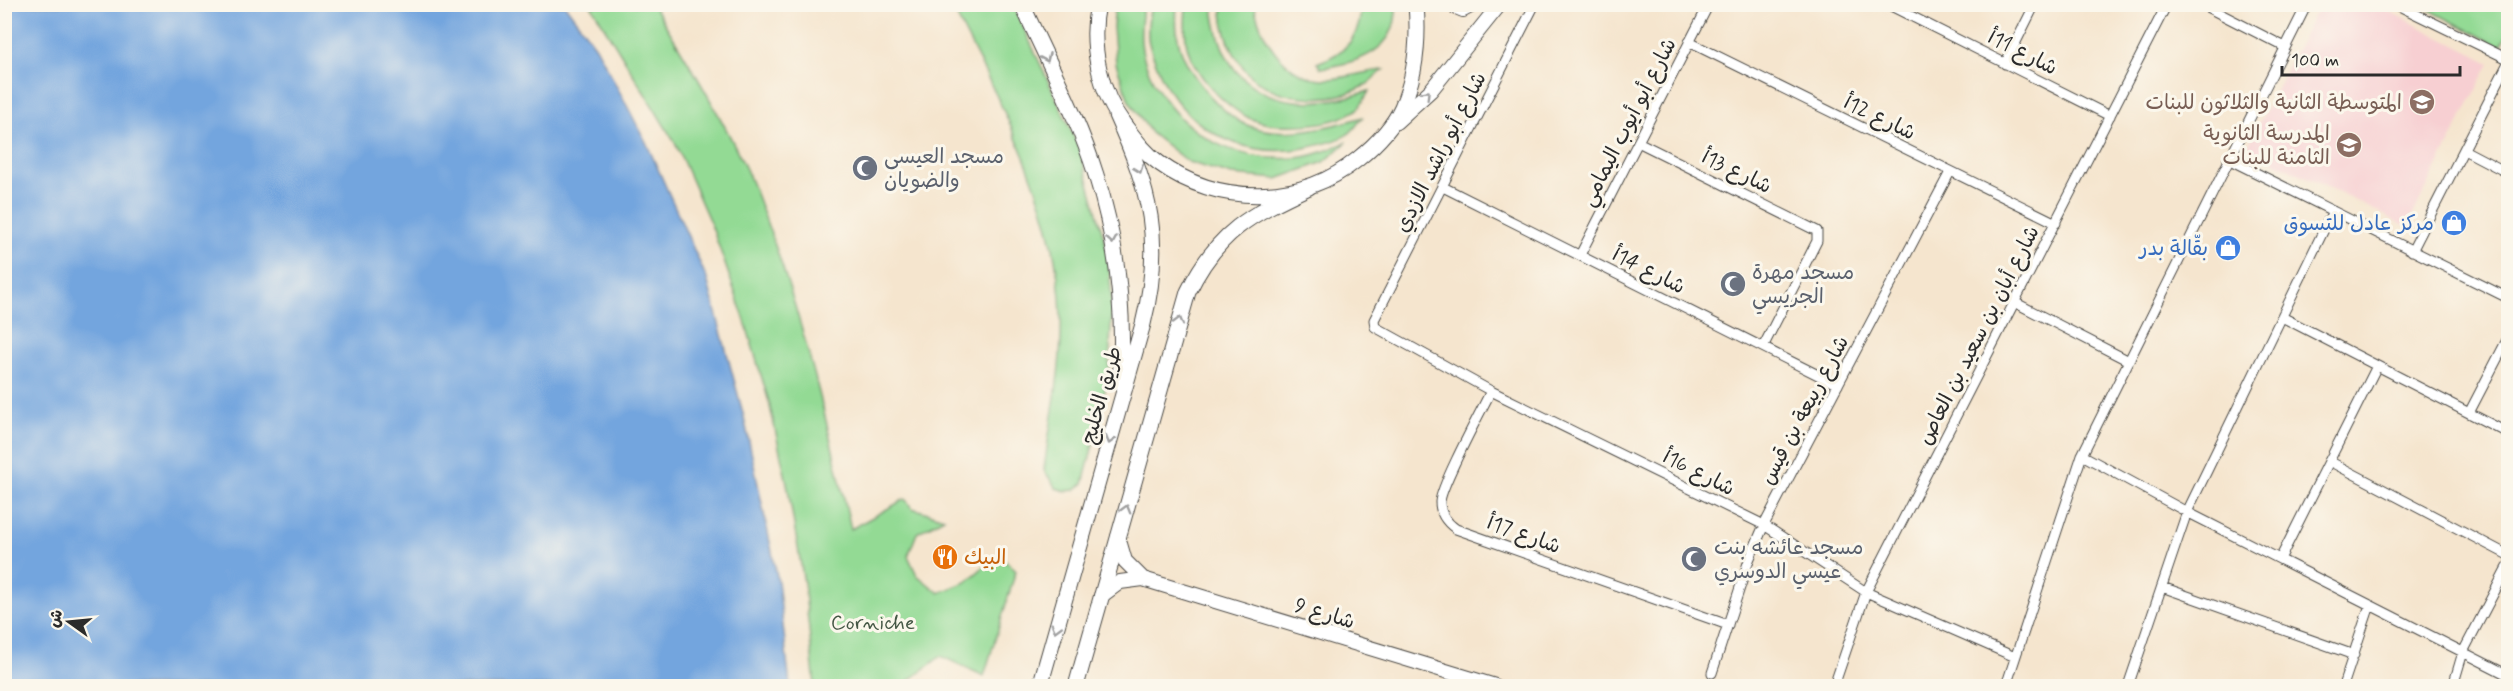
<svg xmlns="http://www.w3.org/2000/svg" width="2513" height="691" font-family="Mynerve,'Playpen Sans Arabic',sans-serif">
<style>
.built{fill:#f7cfd2}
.green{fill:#93da94;stroke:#5f8260;stroke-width:1.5}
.water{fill:#73a5de;stroke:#4f6884;stroke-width:1.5}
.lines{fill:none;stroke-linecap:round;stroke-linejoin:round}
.street-casing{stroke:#494743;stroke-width:11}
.secondary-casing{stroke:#494743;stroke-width:16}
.primary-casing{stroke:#494743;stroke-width:17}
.street{stroke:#fff;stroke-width:9}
.secondary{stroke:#fff;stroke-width:14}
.primary{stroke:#fff;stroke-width:15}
.oneway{stroke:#a0a0a0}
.labels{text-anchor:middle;stroke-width:6;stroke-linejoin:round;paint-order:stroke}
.street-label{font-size:21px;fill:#2b2b2b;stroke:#fbf7ec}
.education-label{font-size:21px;fill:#785e54;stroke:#fbf7ec;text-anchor:end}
.worship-label{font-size:21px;fill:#5b616d;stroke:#fbf7ec;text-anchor:start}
.shop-label{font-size:21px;fill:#366cbe;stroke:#fbf7ec;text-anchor:end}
.food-label{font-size:21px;fill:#c56008;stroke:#fbf7ec;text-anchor:start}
.park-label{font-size:21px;fill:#455745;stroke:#fbf7ec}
</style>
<rect width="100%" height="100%" fill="#fbf7ec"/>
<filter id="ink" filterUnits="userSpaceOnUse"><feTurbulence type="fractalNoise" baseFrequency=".0167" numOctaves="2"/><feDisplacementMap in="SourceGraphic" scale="12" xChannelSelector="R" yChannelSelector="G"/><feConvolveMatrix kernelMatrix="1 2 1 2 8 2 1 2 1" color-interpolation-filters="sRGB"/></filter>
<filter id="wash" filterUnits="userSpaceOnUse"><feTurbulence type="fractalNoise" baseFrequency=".008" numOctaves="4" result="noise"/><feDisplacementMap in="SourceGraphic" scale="24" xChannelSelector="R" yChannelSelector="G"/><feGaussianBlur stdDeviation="1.35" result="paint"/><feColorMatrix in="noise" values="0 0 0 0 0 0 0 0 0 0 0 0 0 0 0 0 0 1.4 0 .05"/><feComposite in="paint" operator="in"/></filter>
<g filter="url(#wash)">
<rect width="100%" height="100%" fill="#f5e5ce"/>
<path class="built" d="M2319 5H2377L2490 63 2407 226 2247 148Z"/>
<path class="green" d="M1222 4 1254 5C1262 41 1287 81 1329 79 1348 78 1365 71 1384 70 1378 74 1372 81 1366 85 1334 104 1279 102 1251 76 1233 59 1221 29 1222 4Z
M591 5H653C686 57 719 111 745 167 754 186 761 207 768 226 805 325 828 426 851 529L905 499 912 508 944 518 917 533 908 556 917 575 939 593 966 582 993 559H1004L1016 571 984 676 941 656 902 686H815L804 583 787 483 769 402 744 318 712 227 675 143Z
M951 5H1013L1080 150 1108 253 1112 303 1109 368 1100 417 1083 484 1075 490 1065 491 1056 488 1044 470C1050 419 1063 368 1061 316 1059 206 999 101 951 5Z
M1115 5H1143C1142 16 1140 30 1141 41 1142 62 1154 85 1165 100 1195 141 1243 162 1294 158 1312 157 1330 149 1347 142L1324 162 1277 179 1232 175 1188 162 1151 133 1129 101 1116 63 1113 27Z
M1151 5H1177C1174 38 1180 58 1201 85 1211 98 1224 111 1237 120 1272 142 1327 128 1363 117 1358 122 1354 131 1348 134 1336 142 1318 145 1304 148 1240 161 1177 124 1156 63 1153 55 1148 45 1148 37 1147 26 1149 15 1151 5Z
M1186 5H1213C1221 98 1290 117 1369 91 1366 97 1361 106 1356 110 1333 127 1274 130 1249 118 1223 105 1194 74 1187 46 1184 32 1185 18 1186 5Z
M1361 5H1396C1398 51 1358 63 1321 68L1317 63C1346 53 1361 37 1361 5Z
M2420 5H2508V32L2501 47Z"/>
<path class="water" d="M4 5H565L596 47 646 142 707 279 744 417 778 581 790 686H5Z"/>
</g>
<g filter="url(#ink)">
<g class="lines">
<g class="street-casing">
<path id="street" d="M1535 4 1374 320 1375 327 1491 391 1764 525 1866 592 2015 657
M1887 4 2110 116
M2201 4 2285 47
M2395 4 2508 59
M1689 42 2056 223
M2005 64 2035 4
M1638 142 1817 231V241L1763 347
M2464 150 2508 173
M2228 159 2508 298
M1443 187 1838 385
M2412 251 2508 63
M1580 255 1709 4
M2016 303 2129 361
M2282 317 2508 433
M1491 391C1481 411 1441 485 1440 502 1440 514 1446 522 1456 529L1728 625
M2469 413 2508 338
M2082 455 2187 512 2508 675
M2329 461 2508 555
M2280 559 2377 366
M2162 587 2354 655
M1712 673 1749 560 1764 525 1950 172
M1834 686 1866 592 2167 4
M2006 686 2082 455 2307 4
M2128 686 2187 512 2333 211
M2343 686 2370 605
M2453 686 2463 652 2508 566"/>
</g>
<g class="secondary-casing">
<path id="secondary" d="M1449 4 1463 10 1474 4
M1396 122 1431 90 1500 4
M1118 537 1125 561 1143 579
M1101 596 1120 582 1143 579 1495 686"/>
</g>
<g class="primary-casing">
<path id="primary" d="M1022 4C1047 60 1078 117 1096 175 1117 241 1125 313 1120 382
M1098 4C1089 45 1100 93 1125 126 1135 139 1145 153 1159 163 1218 206 1301 206 1358 159 1374 146 1393 127 1402 107 1416 75 1419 40 1416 4
M1040 686 1143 324C1164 241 1150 191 1116 115
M1076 686 1188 292C1217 232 1251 214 1309 187"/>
</g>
<use href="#street" class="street"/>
<use href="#secondary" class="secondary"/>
<use href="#primary" class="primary"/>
</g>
<defs><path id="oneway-chevron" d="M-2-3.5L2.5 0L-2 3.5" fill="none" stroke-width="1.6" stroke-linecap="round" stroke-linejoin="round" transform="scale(1.5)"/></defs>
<g class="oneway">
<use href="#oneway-chevron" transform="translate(1046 58) rotate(66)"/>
<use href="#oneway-chevron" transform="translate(1426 94) rotate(-45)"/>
<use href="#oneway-chevron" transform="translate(1139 169) rotate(70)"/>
<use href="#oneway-chevron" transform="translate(1112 240) rotate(81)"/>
<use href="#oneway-chevron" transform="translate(1179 321) rotate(-74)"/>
<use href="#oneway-chevron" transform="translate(1110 440) rotate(106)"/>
<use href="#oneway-chevron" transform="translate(1126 509) rotate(-74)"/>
<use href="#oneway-chevron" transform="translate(1056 628) rotate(106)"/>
</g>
</g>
<defs>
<g id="school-disc" transform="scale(1.35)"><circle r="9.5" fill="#8d6e63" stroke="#fbf7ec"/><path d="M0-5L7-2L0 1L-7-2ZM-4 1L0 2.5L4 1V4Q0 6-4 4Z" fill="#fff"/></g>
<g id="mosque-disc" transform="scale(1.35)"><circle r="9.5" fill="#6b7280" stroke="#fbf7ec"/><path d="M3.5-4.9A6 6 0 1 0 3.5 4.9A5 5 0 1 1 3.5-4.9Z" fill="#fff"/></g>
<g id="shop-disc" transform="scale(1.35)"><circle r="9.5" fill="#3f7fe0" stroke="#fbf7ec"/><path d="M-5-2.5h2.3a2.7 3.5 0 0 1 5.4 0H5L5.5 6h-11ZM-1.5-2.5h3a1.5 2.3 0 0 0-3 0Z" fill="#fff"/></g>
<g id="restaurant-disc" transform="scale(1.35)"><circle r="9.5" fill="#e8710a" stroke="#fbf7ec"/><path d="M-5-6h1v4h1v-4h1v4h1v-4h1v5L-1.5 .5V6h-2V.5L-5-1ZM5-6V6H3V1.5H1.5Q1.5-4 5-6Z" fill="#fff"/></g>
</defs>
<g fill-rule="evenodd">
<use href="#school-disc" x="2422" y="102"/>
<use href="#school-disc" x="2349" y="145"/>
<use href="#mosque-disc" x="865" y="168"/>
<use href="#shop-disc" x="2454" y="223"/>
<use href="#shop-disc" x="2228" y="248"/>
<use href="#mosque-disc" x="1733" y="284"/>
<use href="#restaurant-disc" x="945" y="557"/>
<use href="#mosque-disc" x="1694" y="559"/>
</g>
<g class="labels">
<g class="street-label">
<text transform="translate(2023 52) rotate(27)" y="7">شارع 11أ</text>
<text transform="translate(1880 117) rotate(26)" y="7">شارع 12أ</text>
<text transform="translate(1628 122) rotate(-63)" y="7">شارع أبو أيوب اليمامي</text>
<text transform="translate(1440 152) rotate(-63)" y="7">شارع أبو راشد الازدي</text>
<text transform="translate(1737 171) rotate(26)" y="7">شارع 13أ</text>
<text transform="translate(1649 270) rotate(27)" y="7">شارع 14أ</text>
<text transform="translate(1978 335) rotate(-63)" y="7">شارع أبان بن سعيد بن العاص</text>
<text transform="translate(1101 395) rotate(-74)" y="7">طريق الخليج</text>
<text transform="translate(1804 410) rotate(-62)" y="7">شارع ربيعة بن قيس</text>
<text transform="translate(1699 472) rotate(27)" y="7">شارع 16أ</text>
<text transform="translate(1524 534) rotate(20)" y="7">شارع 17أ</text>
<text transform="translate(1325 613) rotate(17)" y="7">شارع 9</text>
</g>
<g class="education-label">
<text x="2402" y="109">المتوسطة الثانية والثلاثون للبنات</text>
<text x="2330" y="140">المدرسة الثانوية<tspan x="2330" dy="24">الثامنة للبنات</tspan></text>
</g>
<g class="worship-label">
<text x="884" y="163">مسجد العيسى<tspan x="884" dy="24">والضويان</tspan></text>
<text x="1752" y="279">مسجد مهرة<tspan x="1752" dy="24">الجريسي</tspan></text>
<text x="1714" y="554">مسجد عائشه بنت<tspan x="1714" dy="24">عيسي الدوسري</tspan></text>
</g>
<g class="shop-label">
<text x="2434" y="230">مركز عادل للتسوق</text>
<text x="2208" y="255">بقّالة بدر</text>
</g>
<g class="food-label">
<text x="964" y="564">البيك</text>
</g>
<g class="park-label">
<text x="873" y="629">Corniche</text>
</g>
</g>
<rect width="2513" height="691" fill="none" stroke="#fbf7ec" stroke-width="24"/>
<g transform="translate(69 622) rotate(285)" stroke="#fbf7ec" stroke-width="4.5" paint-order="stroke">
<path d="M0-4.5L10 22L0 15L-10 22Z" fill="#2b2b2b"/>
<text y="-9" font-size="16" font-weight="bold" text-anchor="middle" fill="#2b2b2b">ش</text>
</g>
<path d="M2282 66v9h178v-9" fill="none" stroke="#2b2b2b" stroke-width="3"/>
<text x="2291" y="66" font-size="18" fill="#2b2b2b" stroke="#fbf7ec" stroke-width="4.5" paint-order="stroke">100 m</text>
</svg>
